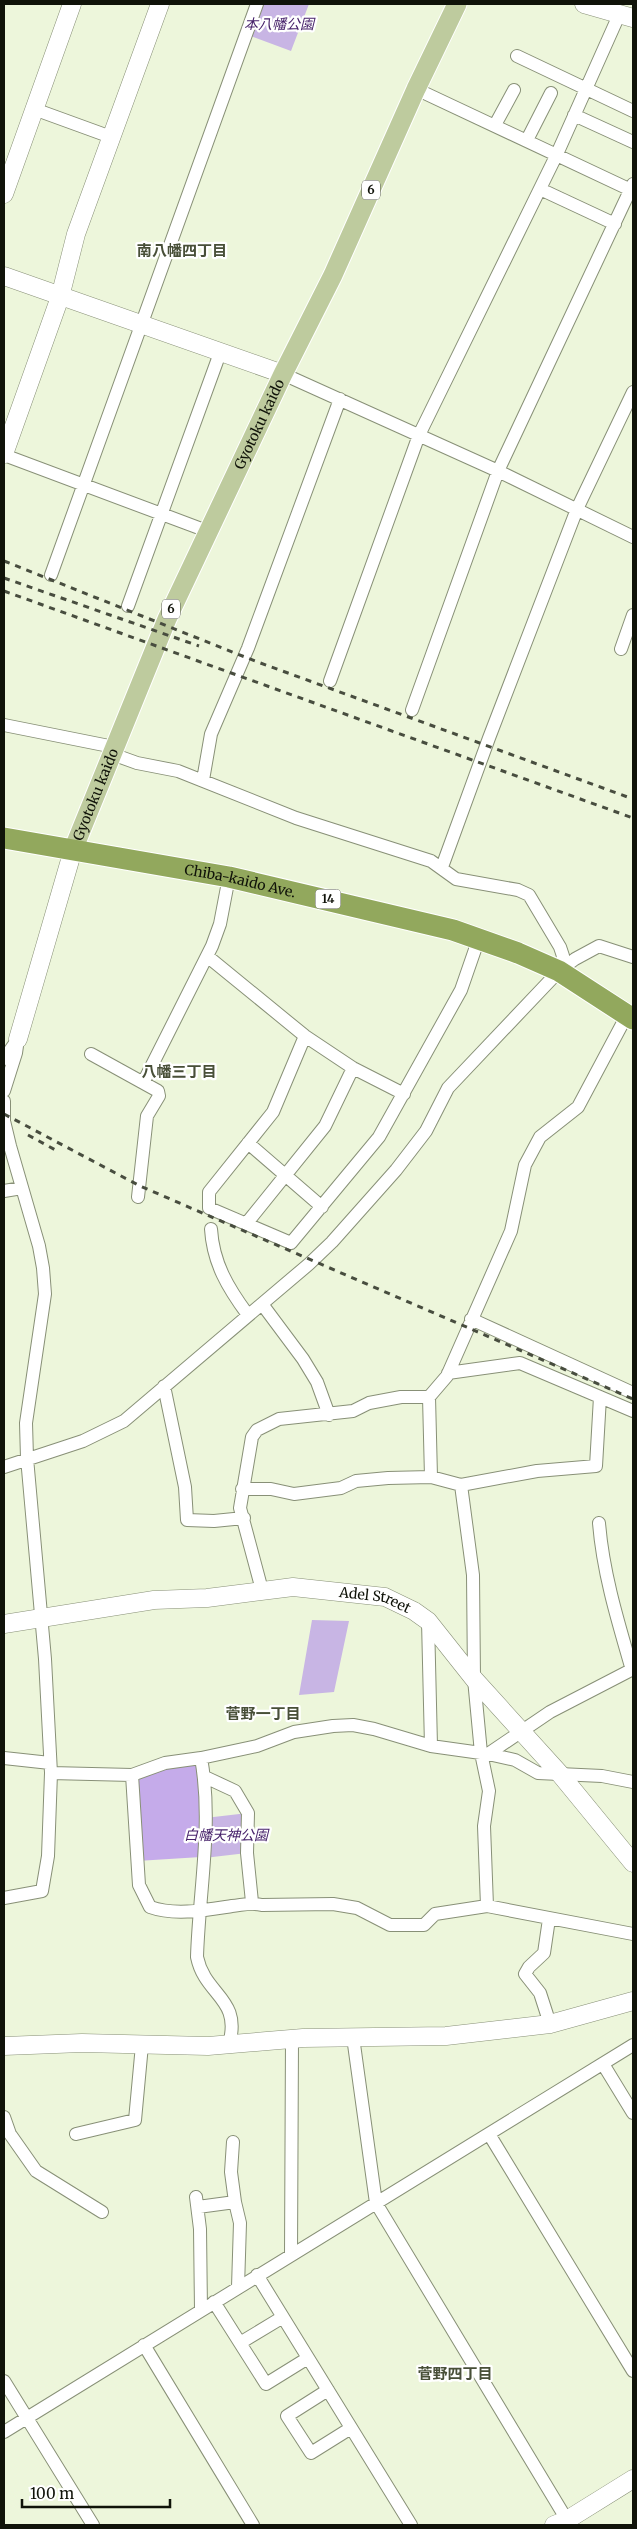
<svg xmlns="http://www.w3.org/2000/svg" width="637" height="2529" font-family="Merriweather,'Noto Sans JP',serif">
<style>
.green{fill:#c8b5e4}
.forest{fill:#c5abea}
.lines{fill:none;stroke-linecap:round;stroke-linejoin:round}
.street-casing{stroke:#889077;stroke-width:14}
.secondary-casing{stroke:#889077;stroke-width:19}
.primary-casing{stroke:#fff;stroke-width:21}
.highway-casing{stroke:#fff;stroke-width:23}
.street{stroke:#fff;stroke-width:12}
.secondary{stroke:#fff;stroke-width:18}
.primary{stroke:#becb9e;stroke-width:19}
.highway{stroke:#92a85d;stroke-width:21}
.rail{stroke:#484d3f;stroke-width:3;stroke-dasharray:6 6;stroke-linecap:butt}
.labels{text-anchor:middle;stroke-width:4.5;stroke-linejoin:round;paint-order:stroke}
.shield{fill:#fff;stroke:#585a53;stroke-width:1}
.shield-label{font-size:12px;font-weight:bold;fill:#101309}
.park-label{font-size:14px;font-style:italic;fill:#46216a;stroke:#fff}
.street-label{font-size:14px;fill:#101309;stroke:#fff}
.neighbourhood-label{font-size:15px;font-weight:bold;fill:#484f38;stroke:#fff}
</style>
<rect width="100%" height="100%" fill="#edf6db"/>
<path class="green" d="M260 4H309L291 51 248 35Z
M312 1620 349 1621 334 1692 299 1695Z
M248 1813 247 1853 204 1858 205 1818Z"/>
<path class="forest" d="M201 1758V1857L137 1861 132 1775Z"/>
<g class="lines">
<g class="street-casing">
<path id="street" d="M517 56 633 111
M416 89 633 191
M34 109 111 137
M574 115 633 142
M495 125 514 90
M527 140 551 93
M540 189 615 224
M283 374 498 471 633 537
M4 455 207 531
M51 575 257 4
M128 606 220 353
M621 649 633 615
M330 681 419 435 557 154 619 15
M412 710 498 471 633 184
M4 725 114 747
M112 754 137 763 178 771 296 818 431 861 456 879 518 890 529 895 560 947 563 956 559 971
M203 780 211 734 248 648 340 399
M442 867 489 738 577 509 633 392
M207 956 305 1036 353 1068 404 1094
M305 1036 273 1112 209 1192V1208L291 1243 379 1137 461 990 479 938
M91 1054 158 1091 159 1096 147 1116 138 1197
M4 1059 18 1039 16 1053 4 1091
M144 1081 212 946 220 924 229 877
M4 1101V1121L10 1146 39 1246 43 1268 45 1294 26 1423 27 1458 45 1659 51 1773 48 1856 42 1891 4 1898
M248 1143 322 1207
M4 1191 22 1188
M246 1224 325 1126 353 1068
M211 1229C213 1263 228 1288 248 1315
M262 1304 303 1359 317 1382 329 1415
M471 1319 633 1393
M448 1373 520 1363 633 1411
M164 1386 185 1487 187 1520 214 1521 244 1518
M4 1467 83 1441 124 1421 309 1264 332 1242 396 1170 426 1131 448 1088 559 971 575 959 599 946 633 957
M431 1477 429 1397 447 1376 511 1231 525 1165 540 1137 578 1107 627 1015
M461 1485 537 1471 596 1466 600 1397
M242 1489H271L294 1494 341 1488 356 1481 388 1478 431 1477 461 1485 473 1575 474 1679 481 1753 489 1791 484 1826 487 1906
M599 1523C603 1573 618 1622 632 1670
M262 1590 240 1508 252 1437 257 1430 279 1419 353 1411 369 1403 401 1397H429
M428 1621 431 1746
M488 1754 550 1712 633 1669
M4 1758 50 1763
M201 1758C213 1823 199 1891 197 1957 205 1996 242 1998 229 2044
M51 1773 132 1775 165 1763 201 1758 257 1746 294 1732 333 1726 353 1725 374 1729 431 1746 488 1754 515 1760 538 1773 602 1776 633 1782
M132 1775 139 1885 150 1907C175 1916 206 1910 232 1906 243 1905 251 1902 262 1905L333 1904 357 1908 390 1925H424L435 1914 487 1906 633 1934
M205 1777 235 1791 248 1813 247 1853 252 1902
M549 1919 544 1953 529 1967 525 1974 540 1993 550 2024
M353 2037 376 2203 570 2525
M603 2064 633 2113
M4 2117 10 2134 36 2171 102 2212
M76 2134 135 2120 142 2045
M489 2134 633 2371
M233 2142 231 2172 235 2202
M196 2197 200 2229 201 2310
M198 2207 235 2202 240 2223 238 2287
M291 2254 292 2039
M257 2275 411 2525
M214 2302 266 2384 308 2358
M240 2343 283 2317
M144 2345 253 2525
M4 2381 93 2525
M328 2390 287 2416 311 2453 351 2428
M4 2432 633 2045"/>
</g>
<g class="secondary-casing">
<g id="secondary">
<path d="M584 4 633 18"/>
<path d="M4 194 72 4"/>
<path d="M4 276 283 374"/>
<path d="M4 454 60 297 76 234 160 4"/>
<path d="M18 1039 73 850"/>
<path id="s1" d="M4 1624 154 1600 207 1598 293 1587 385 1597 414 1611 428 1621 474 1679 560 1774 633 1863"/>
<path d="M4 2046 82 2043 208 2046 303 2038 446 2036 550 2024 633 2001"/>
<path d="M554 2525 567 2520 633 2479"/>
</g>
</g>
<g class="primary-casing">
<g id="primary">
<path id="s2" d="M73 850 167 619 283 374 333 275 416 89 457 4"/>
</g>
</g>
<g class="highway-casing">
<g id="highway">
<path id="s3" d="M4 838 229 877 453 930 518 953 559 971 633 1019"/>
</g>
</g>
<use href="#street" class="street"/>
<use href="#secondary" class="secondary"/>
<use href="#primary" class="primary"/>
<use href="#highway" class="highway"/>
<path class="rail" d="M4 561 255 661 633 799
M4 578 199 646
M4 591 633 818
M4 1114 140 1186 633 1399
M28 1135 59 1152"/>
</g>
<g class="labels">
<g class="shield">
<rect x="362" y="180.5" width="18" height="19" rx="4"/>
<rect x="162" y="599.5" width="18" height="19" rx="4"/>
<rect x="315.5" y="889.5" width="25" height="19" rx="4"/>
</g>
<g class="shield-label">
<text x="371" y="194">6</text>
<text x="171" y="613">6</text>
<text x="328" y="903">14</text>
</g>
<g class="park-label">
<text x="279" y="29">本八幡公園</text>
<text x="226" y="1840">白幡天神公園</text>
</g>
<g class="street-label">
<text dy="5" stroke="none"><textPath href="#s2" startOffset="465">Gyotoku kaido</textPath></text>
<text dy="5" stroke="none"><textPath href="#s2" startOffset="60">Gyotoku kaido</textPath></text>
<text dy="5" stroke="none"><textPath href="#s3" startOffset="240">Chiba-kaido Ave.</textPath></text>
<text dy="5" stroke="none"><textPath href="#s1" startOffset="375">Adel Street</textPath></text>
</g>
<g class="neighbourhood-label">
<text x="182" y="256">南八幡四丁目</text>
<text x="179" y="1077">八幡三丁目</text>
<text x="263" y="1719">菅野一丁目</text>
<text x="455" y="2379">菅野四丁目</text>
</g>
</g>
<rect width="637" height="2529" fill="none" stroke="#101309" stroke-width="10"/>
<path d="M22 2499v8h148v-8" fill="none" stroke="#101309" stroke-width="2.5"/>
<text x="30" y="2499" font-size="15" fill="#101309" stroke="#ffffff" stroke-width="4" paint-order="stroke">100 m</text>
</svg>
